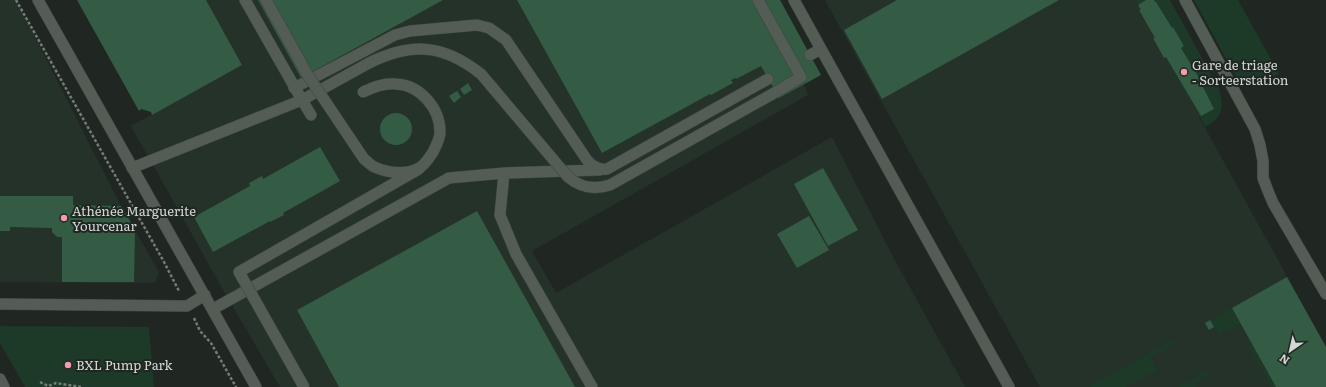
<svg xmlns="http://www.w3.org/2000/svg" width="1326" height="387" font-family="Literata,serif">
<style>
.built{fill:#25322a}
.green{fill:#1d3928}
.building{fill:#345b44}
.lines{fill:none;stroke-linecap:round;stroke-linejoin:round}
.service-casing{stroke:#3e4440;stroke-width:12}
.minor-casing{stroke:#3e4440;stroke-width:12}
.tertiary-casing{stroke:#3e4440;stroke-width:12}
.path{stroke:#747a76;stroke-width:2.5;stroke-dasharray:3 2;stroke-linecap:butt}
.service{stroke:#545c56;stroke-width:11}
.minor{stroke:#545c56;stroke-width:11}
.tertiary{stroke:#545c56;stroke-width:11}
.service-bridge-casing{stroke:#3e4440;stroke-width:12;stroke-linecap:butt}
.service-bridge{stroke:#545c56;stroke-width:11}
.poi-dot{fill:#f39aac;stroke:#202723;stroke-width:1.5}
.labels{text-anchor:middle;stroke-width:4;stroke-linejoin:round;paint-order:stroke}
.poi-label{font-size:13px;fill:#d3d8d5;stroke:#202723;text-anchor:start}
</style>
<rect width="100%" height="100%" fill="#202723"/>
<path class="built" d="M0 0H16L121 206 159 272 155 283 0 282Z
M206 0H780L821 75 804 84 808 95 532 251 556 293 832 137 892 255 965 387H280L226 295 131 126 242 65Z
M825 0H1135L1137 5 1146 0 1214 109 1199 117 1326 347V387H1040Z"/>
<path class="green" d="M1135 0H1170L1219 89C1225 108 1222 118 1205 127L1189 95 1187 96 1166 57 1153 38H1155Z
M1194 0H1238L1279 74 1253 84 1242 83 1235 75Z
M1232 308 1240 323 1219 335 1210 320Z
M0 326 149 327 154 387H25L0 343Z
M1173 340 1175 343 1151 357 1157 370 1126 387H1088Z
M1252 344 1276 387H1271L1248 346Z
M1207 371 1212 373 1195 383 1197 387H1178Z"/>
<path class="building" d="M77 0H206L242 65 152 115 151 112 141 109 139 111Z
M258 0H443L301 78Z
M517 0H780L821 75 779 98 761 66 736 79 735 78 731 80 733 83 711 95 710 94 602 153Z
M897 0H1059L882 99 844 30Z
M1146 0H1154L1155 2 1157 1 1156 2 1172 28 1173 27 1184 46 1181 48 1204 86 1203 87 1214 109 1201 116 1166 57 1164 58 1153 38H1155L1139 10H1141L1138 5Z
M468 83 472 90 464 95 460 89Z
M457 91 461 97 454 103 449 96Z
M380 129a16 16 0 1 1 32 0a16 16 0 1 1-32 0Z
M320 147 340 181 283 213 284 215 270 222V221L213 252 194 217 250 186 249 183 262 176 263 179Z
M823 168 858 230 828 246 794 184Z
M0 196H73V205L121 206 135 229 134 282H62V237H57L52 232V228L10 227V231H0Z
M477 211 575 387H339L297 310Z
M809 216 829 250 797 268 777 234Z
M1287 277 1326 347V387H1276L1232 308Z
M1210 320 1214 327 1209 330 1205 323Z"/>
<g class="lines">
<g class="service-casing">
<path id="service" d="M245 0 302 100 369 63
M266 0 307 74
M758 0 801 77 776 92
M794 0 821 49 810 55
M821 49 1009 387
M294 88 395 35 410 31 477 25 489 28 506 40 587 160C593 167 599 170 607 169L768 79
M132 168 302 100 311 115
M504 173 500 215 516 254 592 387
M213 309 449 178 504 173 600 170"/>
</g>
<g class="minor-casing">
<path id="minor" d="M1185 0 1255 129 1260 145 1263 161V178L1268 191 1273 203 1326 294
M0 304 187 306 205 295
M0 379 4 387"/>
</g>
<g class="tertiary-casing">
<path id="tertiary" d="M38 0 256 387"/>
</g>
<path class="path" d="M16 0 164 262 179 291
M194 318 200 331 211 343 236 387
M40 382 48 386 56 383 81 387"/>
<use href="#service" class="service"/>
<use href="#minor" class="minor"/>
<use href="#tertiary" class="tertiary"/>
<g class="service-bridge-casing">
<path id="service-bridge" d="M369 63C412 42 443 44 481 74L568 177C581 188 594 190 610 185L776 92
M307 74 364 159C368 162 372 167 377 168 389 173 408 175 419 168 425 165 429 158 433 152 436 146 440 139 440 132 440 108 420 85 396 84 384 83 374 87 363 92
M304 387 239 272 419 169"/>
</g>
<use href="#service-bridge" class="service-bridge"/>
</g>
<g class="poi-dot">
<circle cx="1184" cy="72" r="4"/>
<circle cx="64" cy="218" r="4"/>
<circle cx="68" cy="365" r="4"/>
</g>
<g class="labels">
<g class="poi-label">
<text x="1192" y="70">Gare de triage<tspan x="1192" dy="15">- Sorteerstation</tspan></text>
<text x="72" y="216">Athénée Marguerite<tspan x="72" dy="15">Yourcenar</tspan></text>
<text x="76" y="370">BXL Pump Park</text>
</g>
</g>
<g transform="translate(1290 351) rotate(214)" stroke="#202723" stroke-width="3" paint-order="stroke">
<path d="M0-3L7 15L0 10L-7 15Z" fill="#d3d8d5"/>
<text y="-6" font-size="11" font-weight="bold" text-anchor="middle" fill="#d3d8d5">N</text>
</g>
</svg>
